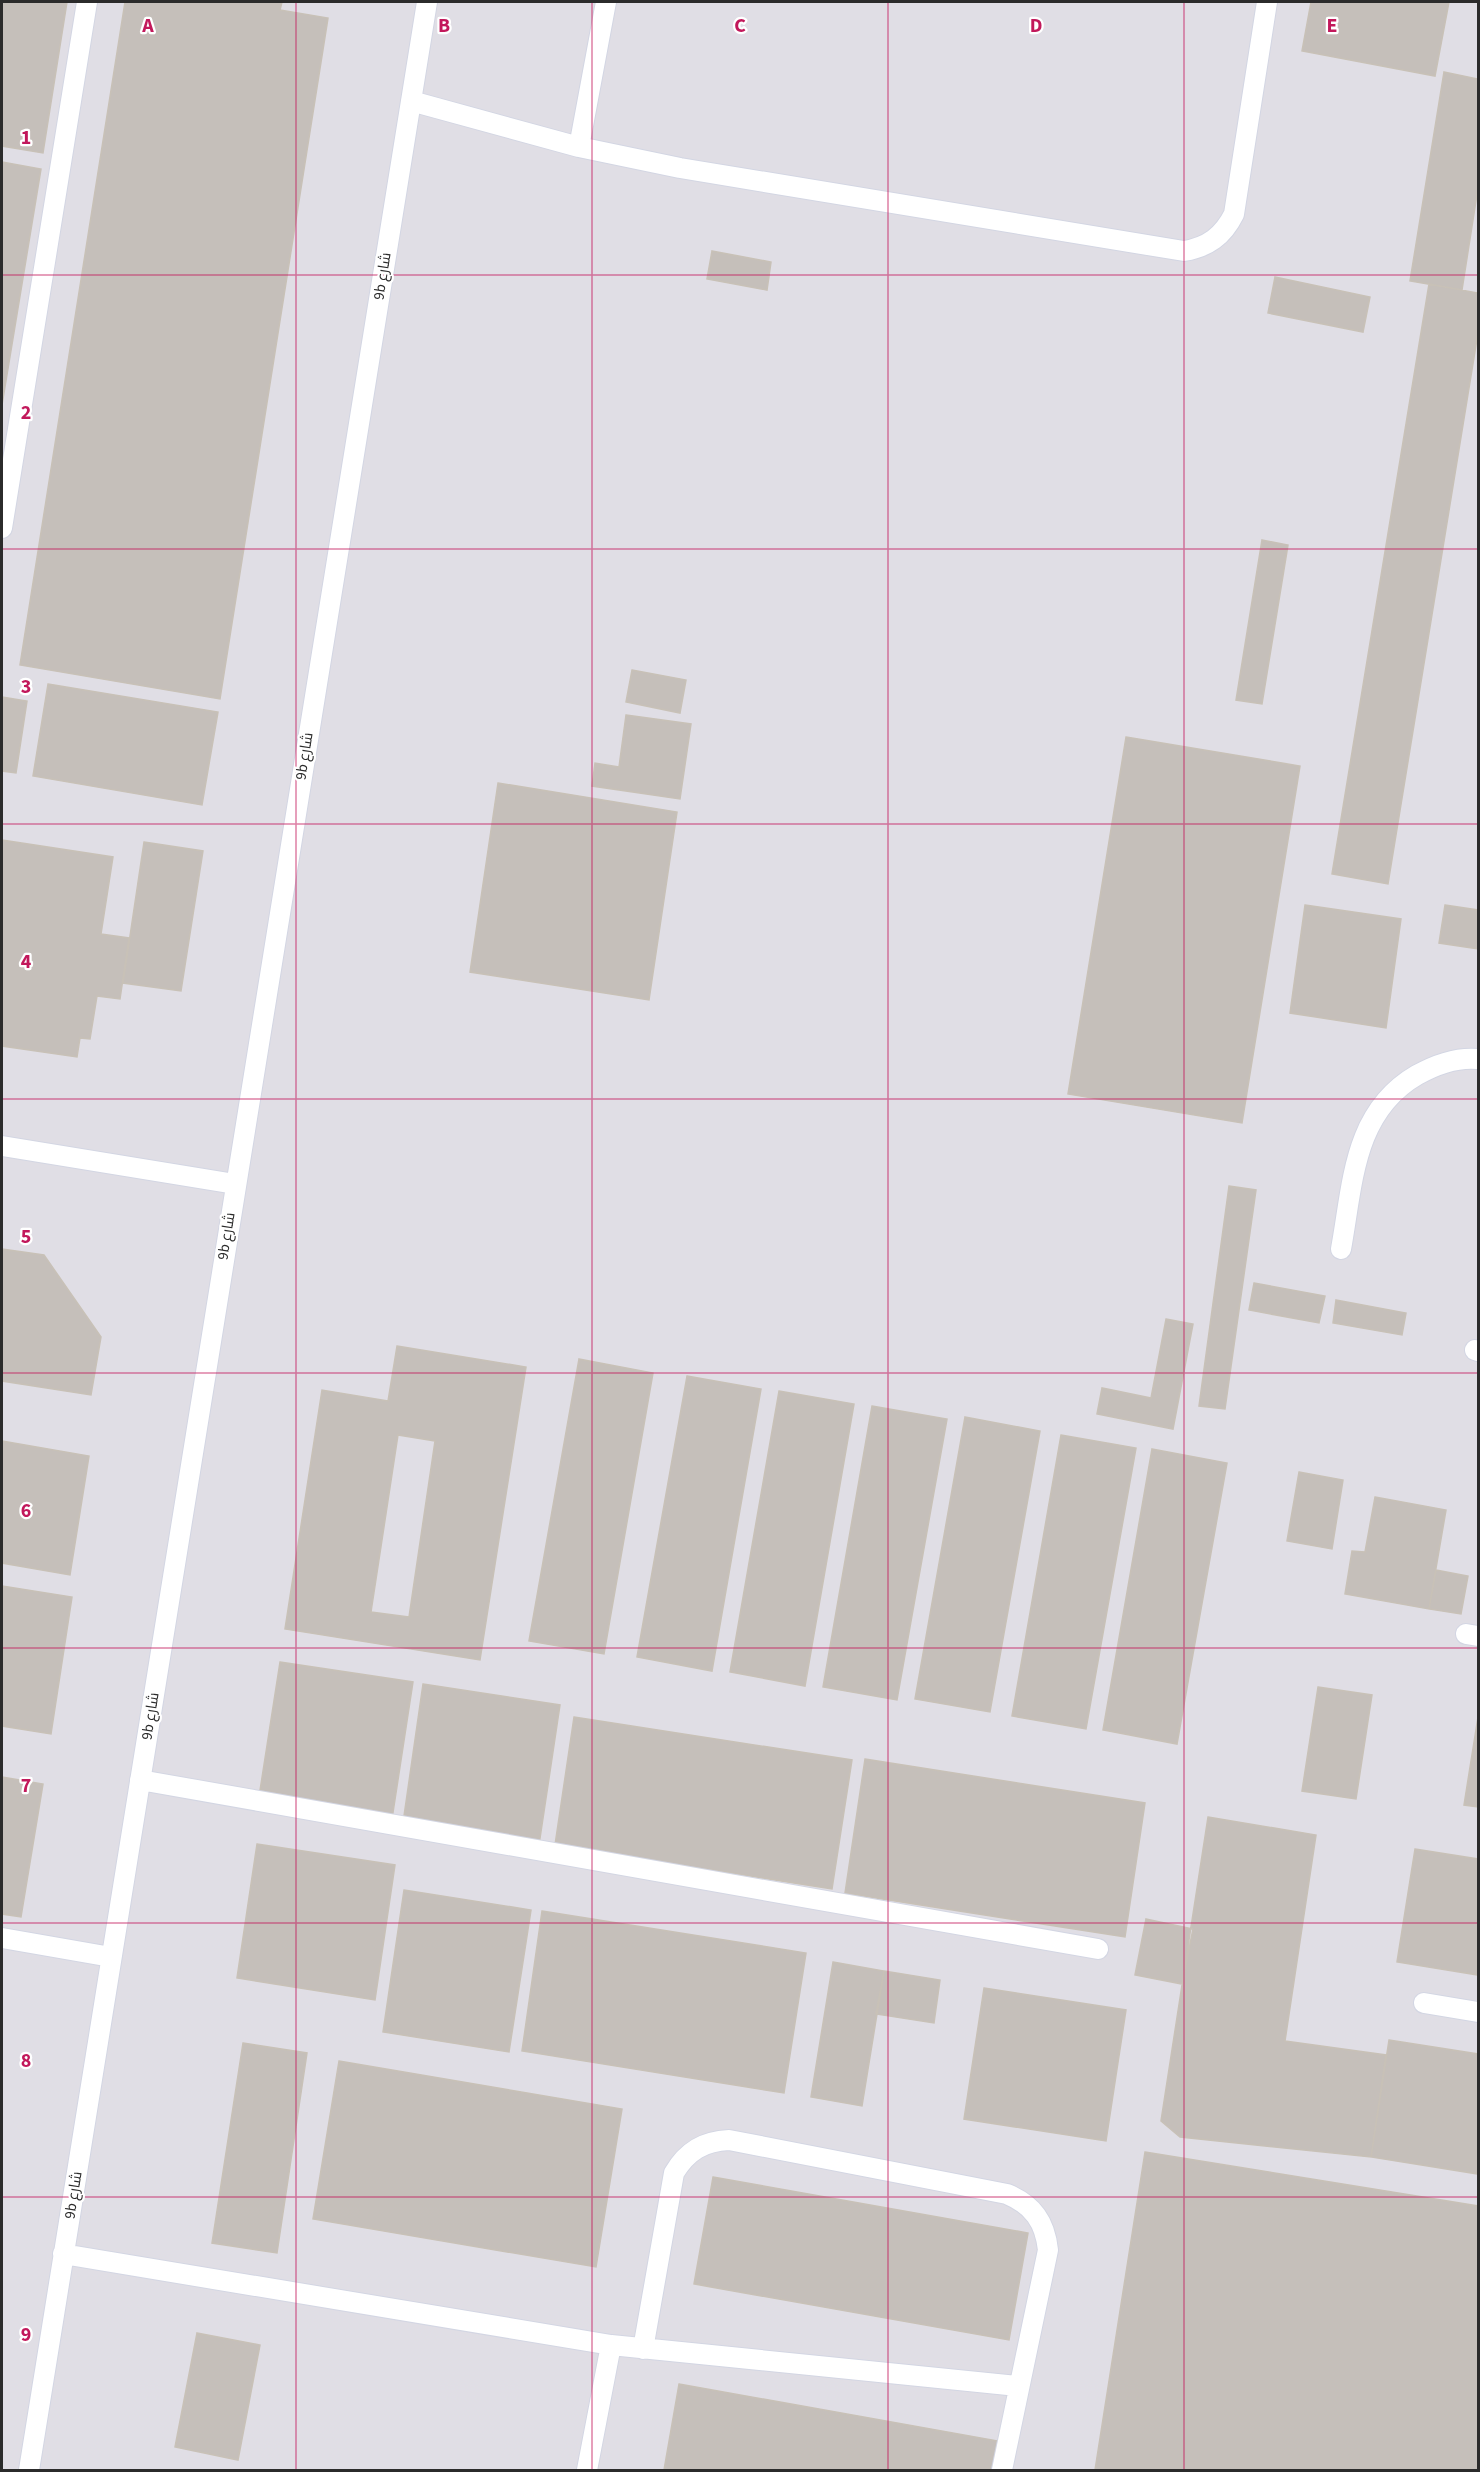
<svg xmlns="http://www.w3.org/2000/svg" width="1480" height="2472" font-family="'Source Sans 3',Cairo,sans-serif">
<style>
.industrial{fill:#e0dee5}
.building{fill:#c5bfba;stroke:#c8c1b7;stroke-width:1.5;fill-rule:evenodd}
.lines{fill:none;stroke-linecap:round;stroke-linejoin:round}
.service-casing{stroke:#d3d6e3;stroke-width:22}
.service{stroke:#fff;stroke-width:20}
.grid{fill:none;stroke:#c2185b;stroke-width:1.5;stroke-opacity:0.55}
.labels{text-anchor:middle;stroke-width:4.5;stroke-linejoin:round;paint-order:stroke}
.street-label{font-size:15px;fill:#2b2b2b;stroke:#fff}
.grid-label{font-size:20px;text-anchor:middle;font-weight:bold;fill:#c2185b;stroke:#fff;stroke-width:4.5;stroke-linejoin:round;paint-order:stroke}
</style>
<rect width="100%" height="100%" fill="#ede5dd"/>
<path class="industrial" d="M2 2H1478V2470H2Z"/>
<path class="building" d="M2 2H67L43 153 2 146Z
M125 2H282L280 10 328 18 220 699 20 665Z
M1311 2H1449L1435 76 1302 51Z
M1444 72 1478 79V188L1462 290 1410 281Z
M2 162 41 169 2 405Z
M712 251 771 262 767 290 707 279Z
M1275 277 1370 297 1363 332 1268 313Z
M1429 284 1478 293V333L1388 884 1332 874Z
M1262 540 1288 545 1262 704 1236 700Z
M632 670 686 680 680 713 626 702Z
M48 684 218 712 202 805 33 776Z
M2 697 27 701 16 773 2 771Z
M626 715 691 724 680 799 592 786 595 763 619 767Z
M1126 737 1300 766 1242 1123 1068 1094Z
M498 783 677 812 649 1000 470 972Z
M2 840 113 857 101 934 129 938 120 999 97 996 90 1039 80 1038 77 1057 2 1046Z
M144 842 203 851 181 991 123 983Z
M1305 905 1401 919 1386 1028 1290 1013Z
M1445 905 1478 910V949L1439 943Z
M1229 1186 1256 1190 1225 1409 1199 1406Z
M2 1249 44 1255 101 1337 91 1395 2 1381Z
M1254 1283 1325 1296 1319 1323 1249 1310Z
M1336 1300 1406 1313 1402 1335 1333 1323Z
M1166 1319 1193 1324 1173 1429 1097 1414 1102 1388 1151 1398Z
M397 1346 526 1367 480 1660 285 1629 322 1390 388 1401ZM398 1435 435 1441 409 1617 371 1612Z
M579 1359 653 1373 604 1654 529 1641Z
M687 1376 761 1389 712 1671 637 1657Z
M779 1391 854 1404 805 1686 730 1672Z
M872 1406 947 1419 897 1700 823 1687Z
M965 1417 1040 1431 990 1712 915 1699Z
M1061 1435 1136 1448 1086 1729 1012 1716Z
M2 1441 89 1456 70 1575 2 1563Z
M1152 1449 1227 1463 1177 1744 1103 1730Z
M1299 1472 1343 1480 1332 1549 1287 1541Z
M1375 1497 1446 1510 1429 1609 1345 1594 1352 1551 1365 1552Z
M1436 1570 1468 1576 1461 1614 1429 1609Z
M2 1586 72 1597 51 1734 2 1726Z
M280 1662 413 1682 392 1819 259 1797Z
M423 1684 560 1705 539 1845 403 1823Z
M1318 1687 1372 1695 1356 1799 1302 1791Z
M574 1717 852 1760 832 1889 555 1845Z
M1478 1717V1807L1464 1805Z
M865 1759 1145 1803 1125 1937 845 1893Z
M2 1777 43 1784 21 1917 2 1914Z
M1208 1817 1316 1835 1285 2041 1386 2055 1371 2157 1180 2137 1161 2121Z
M257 1844 395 1865 375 2000 237 1978Z
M1415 1849 1478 1859V1975L1397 1962Z
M404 1890 531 1910 509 2052 383 2032Z
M542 1911 806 1953 784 2093 522 2051Z
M1146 1919 1193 1929 1182 1984 1135 1975Z
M833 1962 884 1971 862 2106 811 2097Z
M884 1971 940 1980 934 2023 876 2014Z
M984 1988 1126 2010 1106 2141 964 2119Z
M1389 2040 1478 2054V2174L1371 2157Z
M243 2043 307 2053 277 2253 212 2243Z
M339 2061 622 2109 596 2267 313 2219Z
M1145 2152 1478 2206V2470H1095Z
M713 2177 1028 2233 1009 2340 694 2284Z
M197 2333 260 2345 238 2460 175 2447Z
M679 2384 998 2441 993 2470H664Z"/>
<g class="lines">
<g class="service-casing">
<path id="service" d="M411 101 579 147 680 168 1184 251C1208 247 1223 236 1234 214L1267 2
M579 147 606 2
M2 528 87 2
M2 1146 235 1184
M1341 1249C1353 1184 1353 1112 1417 1075 1435 1065 1457 1057 1478 1059
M1475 1350 1478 1351
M1466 1634 1478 1636
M140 1780 1098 1949
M2 1938 111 1957
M1424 2003 1478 2012
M63 2254 611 2345 1018 2386
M643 2349 674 2173C687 2151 704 2141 729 2140L1007 2194C1033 2205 1045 2222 1048 2250L1002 2470
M29 2470 427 2
M587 2470 611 2345"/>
</g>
<use href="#service" class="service"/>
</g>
<path class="grid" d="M296 2V2470M592 2V2470M888 2V2470M1184 2V2470M2 275H1478M2 549H1478M2 824H1478M2 1099H1478M2 1373H1478M2 1648H1478M2 1923H1478M2 2197H1478"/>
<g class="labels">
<g class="street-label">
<text transform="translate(382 276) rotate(-81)" y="5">9b شارع</text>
<text transform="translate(304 756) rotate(-81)" y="5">9b شارع</text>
<text transform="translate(226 1236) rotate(-81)" y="5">9b شارع</text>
<text transform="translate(150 1716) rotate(-81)" y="5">9b شارع</text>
<text transform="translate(73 2195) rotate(-81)" y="5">9b شارع</text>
</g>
</g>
<g class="grid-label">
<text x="148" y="32">A</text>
<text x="444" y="32">B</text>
<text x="740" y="32">C</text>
<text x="1036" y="32">D</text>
<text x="1332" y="32">E</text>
<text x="26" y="144">1</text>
<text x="26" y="419">2</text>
<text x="26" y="693">3</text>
<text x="26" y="968">4</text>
<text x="26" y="1243">5</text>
<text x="26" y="1517">6</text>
<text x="26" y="1792">7</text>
<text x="26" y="2067">8</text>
<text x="26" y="2341">9</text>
</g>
<rect width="1480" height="2472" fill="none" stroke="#2b2b2b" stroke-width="6"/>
</svg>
